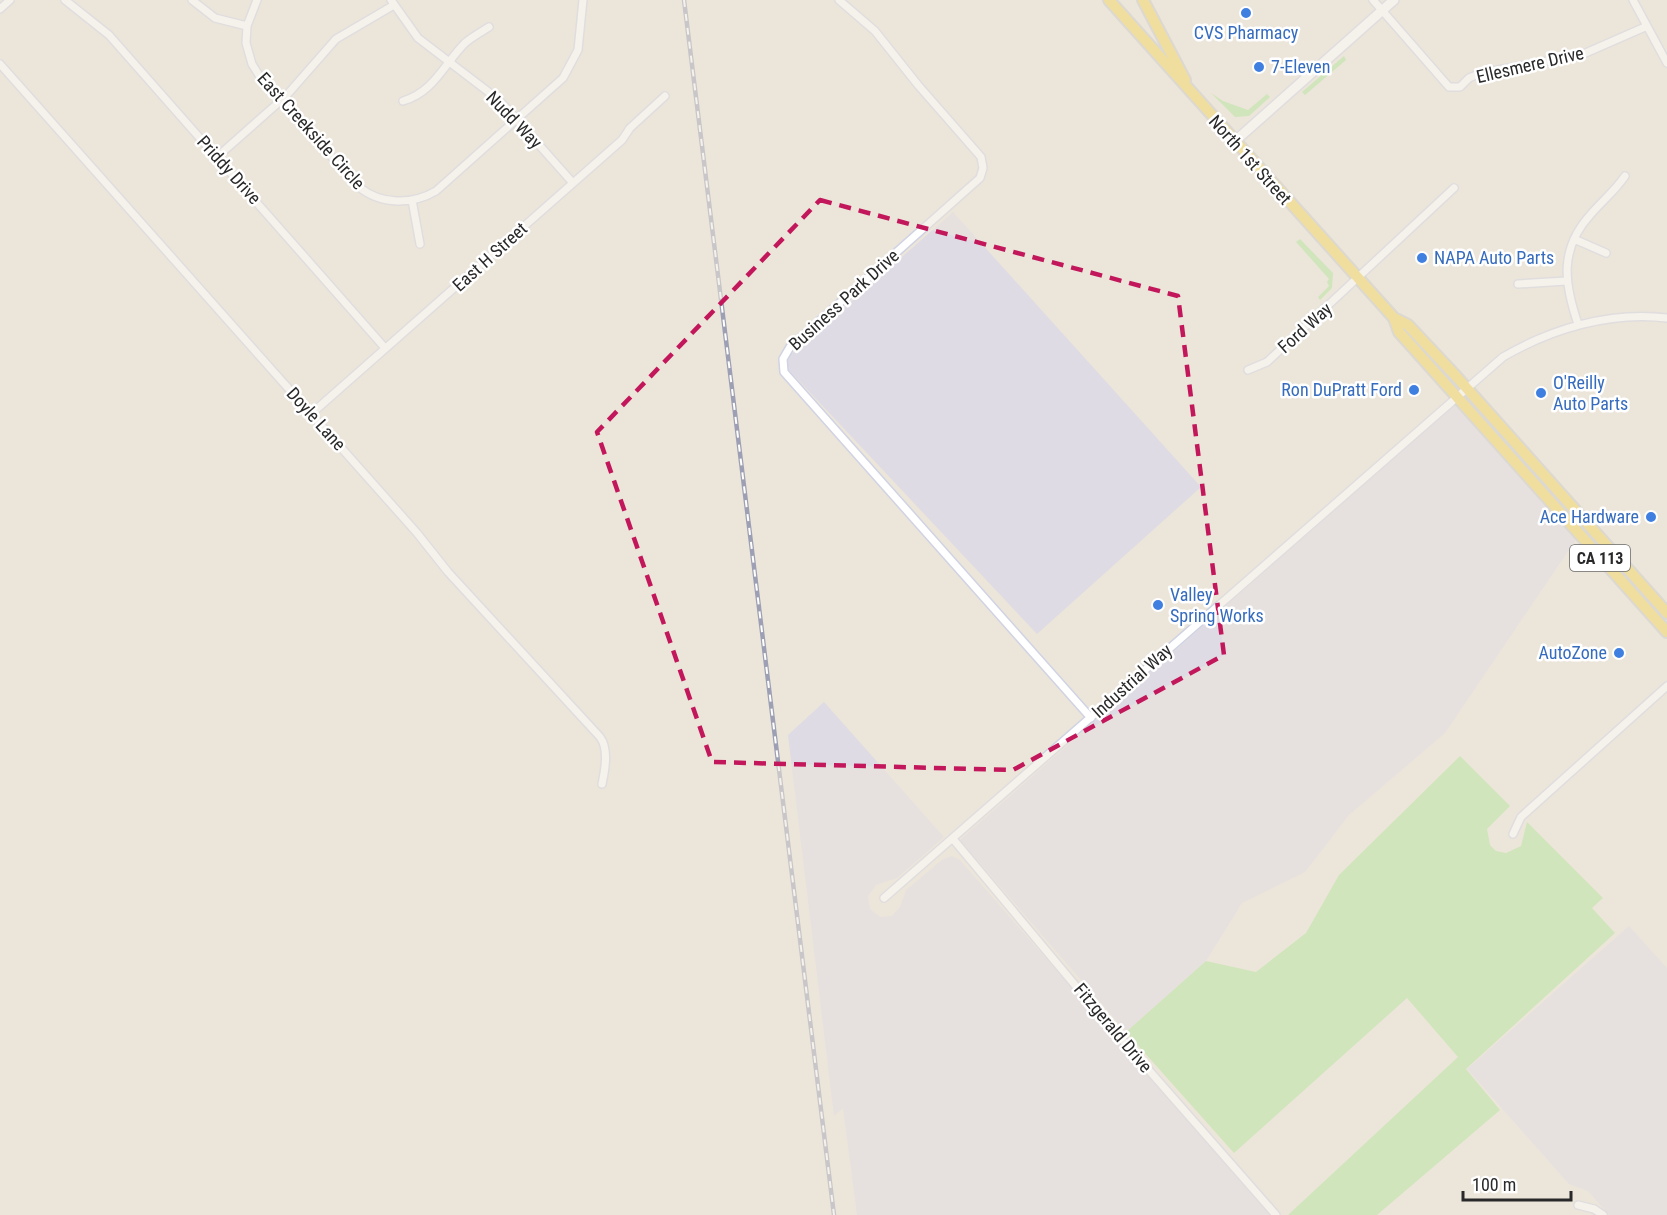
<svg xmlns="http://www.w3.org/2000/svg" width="1667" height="1215" font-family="'Roboto Condensed',sans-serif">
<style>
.industrial{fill:#dedbe4}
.green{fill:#ade495}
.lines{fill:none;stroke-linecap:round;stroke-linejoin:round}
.street-casing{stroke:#d0d3e3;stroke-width:10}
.secondary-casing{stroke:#d0d3e3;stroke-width:12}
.primary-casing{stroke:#c7c7c7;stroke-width:14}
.street{stroke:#fff;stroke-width:7}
.secondary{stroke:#fff;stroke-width:9}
.primary{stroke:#f4d458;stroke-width:10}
.rail-casing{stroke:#9da0b4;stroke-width:4.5}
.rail{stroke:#fff;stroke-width:2;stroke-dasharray:7;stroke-linecap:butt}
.marked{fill:none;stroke:#c2185b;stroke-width:4.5;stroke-dasharray:12 8;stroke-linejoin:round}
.shop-dot{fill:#3f7fe0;stroke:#fff;stroke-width:2}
.labels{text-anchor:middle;stroke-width:5;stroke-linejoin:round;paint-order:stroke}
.shield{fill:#fff;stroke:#696969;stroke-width:1.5}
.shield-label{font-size:16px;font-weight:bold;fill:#292929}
.shop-label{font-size:18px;fill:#366cbe;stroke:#fff;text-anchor:start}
.street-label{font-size:18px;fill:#292929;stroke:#fff}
</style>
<rect width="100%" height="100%" fill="#ece5da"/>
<path class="industrial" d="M953 212 1201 487 1037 634 787 368V358Z
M1455 404 1577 538 1445 733 1349 815 1305 872 1242 903 1206 961 1126 1032 960 840Z
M824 702 944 837 897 878 876 885 868 896 870 909 880 917 892 916 900 907 906 890 943 859 952 856 960 860 1270 1215H857L843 1108 834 1116 788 735Z
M1629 926 1667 968V1215H1609L1588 1191 1569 1184 1467 1069Z"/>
<path class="green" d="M1344 56 1346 60 1305 95 1302 92Z
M1211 93 1223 101 1248 110 1267 94 1270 97 1249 116 1235 117Z
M1300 239 1333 273 1332 288 1320 300 1318 297 1329 286 1327 282 1329 279 1296 242Z
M1460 756 1510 806 1487 829 1490 845 1496 851 1506 853 1521 846 1527 822 1603 898 1592 908 1615 933 1466 1069 1500 1110 1377 1215H1288L1458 1057 1407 998 1234 1153 1126 1032 1206 961 1256 972 1306 933 1339 875Z"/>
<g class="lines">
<g class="street-casing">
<path id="street" d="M65 0 109 35 385 348
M192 0 215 18 247 26
M257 0 247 26 246 43 252 64 262 80 359 187C381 205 412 205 436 191L563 78 578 50 583 0
M391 0 418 38 499 100 573 183
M839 0 875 31 918 85 981 157 983 168 980 178 790 347 783 359 784 372 1091 718
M1373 0 1449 87H1460L1469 78 1481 73 1581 55 1645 27
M1633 0 1667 63
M0 9 10 0
M0 64 417 533 448 572 600 737C609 749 605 770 602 784
M403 101C434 92 444 64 465 43 472 37 481 32 489 27
M217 157 286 96 336 39 394 5
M412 200 420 244
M1574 239 1606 253
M1518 284 1566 281
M1578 324C1564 283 1559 249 1591 214 1602 201 1615 191 1625 176
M1248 370 1267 362 1454 188
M311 414 622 140 630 128 665 96
M1513 834 1521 817 1667 686
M953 839 1090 1003 1276 1215
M884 898 1503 357C1551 329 1610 311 1667 318
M1578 1205 1594 1209 1603 1215"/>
</g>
<g class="secondary-casing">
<path id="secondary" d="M1234 142 1394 0"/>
</g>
<g class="primary-casing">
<path id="primary" d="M1109 0 1394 318 1399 332 1667 632
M1143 0 1185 80
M1394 318 1408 325 1454 374 1667 613"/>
</g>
<use href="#street" class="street"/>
<use href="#secondary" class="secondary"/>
<use href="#primary" class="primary"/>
<g class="rail-casing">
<path id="rail" d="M684 0 834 1215"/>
</g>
<use href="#rail" class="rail"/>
</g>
<path d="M0 0H1667V1215H0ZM820 200 1178 296 1224 655 1013 770 712 762 597 432Z" fill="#ece5da" fill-opacity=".55" fill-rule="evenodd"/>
<path class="marked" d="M820 200 1178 296 1224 655 1013 770 712 762 597 432Z"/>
<g class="shop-dot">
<circle cx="1246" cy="13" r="6"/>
<circle cx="1259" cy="67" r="6"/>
<circle cx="1422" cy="258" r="6"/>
<circle cx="1414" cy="390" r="6"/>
<circle cx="1541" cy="393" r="6"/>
<circle cx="1651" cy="517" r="6"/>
<circle cx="1158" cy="605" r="6"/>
<circle cx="1619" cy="653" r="6"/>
</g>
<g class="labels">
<rect class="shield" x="1570" y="545" width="60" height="26" rx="4.5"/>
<g class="shield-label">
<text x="1600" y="564">CA 113</text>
</g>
<g class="shop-label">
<text x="1246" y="39" text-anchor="middle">CVS Pharmacy</text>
<text x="1271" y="73">7-Eleven</text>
<text x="1434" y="264">NAPA Auto Parts</text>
<text x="1553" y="389">O'Reilly<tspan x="1553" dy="21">Auto Parts</tspan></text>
<text x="1402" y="396" text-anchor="end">Ron DuPratt Ford</text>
<text x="1639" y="523" text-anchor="end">Ace Hardware</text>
<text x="1170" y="601">Valley<tspan x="1170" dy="21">Spring Works</tspan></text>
<text x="1607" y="659" text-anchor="end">AutoZone</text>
</g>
<g class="street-label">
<text transform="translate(1530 65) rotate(-13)" y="6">Ellesmere Drive</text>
<text transform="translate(514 120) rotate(46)" y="6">Nudd Way</text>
<text transform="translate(311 131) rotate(48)" y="6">East Creekside Circle</text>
<text transform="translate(1250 160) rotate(48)" y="6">North 1st Street</text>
<text transform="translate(229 170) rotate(48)" y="6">Priddy Drive</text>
<text transform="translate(490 257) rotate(-42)" y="6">East H Street</text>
<text transform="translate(844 300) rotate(-42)" y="6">Business Park Drive</text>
<text transform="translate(1305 328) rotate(-42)" y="6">Ford Way</text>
<text transform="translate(316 419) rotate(48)" y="6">Doyle Lane</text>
<text transform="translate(1132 681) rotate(-42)" y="6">Industrial Way</text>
<text transform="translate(1113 1028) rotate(50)" y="6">Fitzgerald Drive</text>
</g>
</g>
<path d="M1463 1191v9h108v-9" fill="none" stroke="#292929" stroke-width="3"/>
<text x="1472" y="1191" font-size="18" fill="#292929" stroke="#ffffff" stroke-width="4.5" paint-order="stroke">100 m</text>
</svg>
